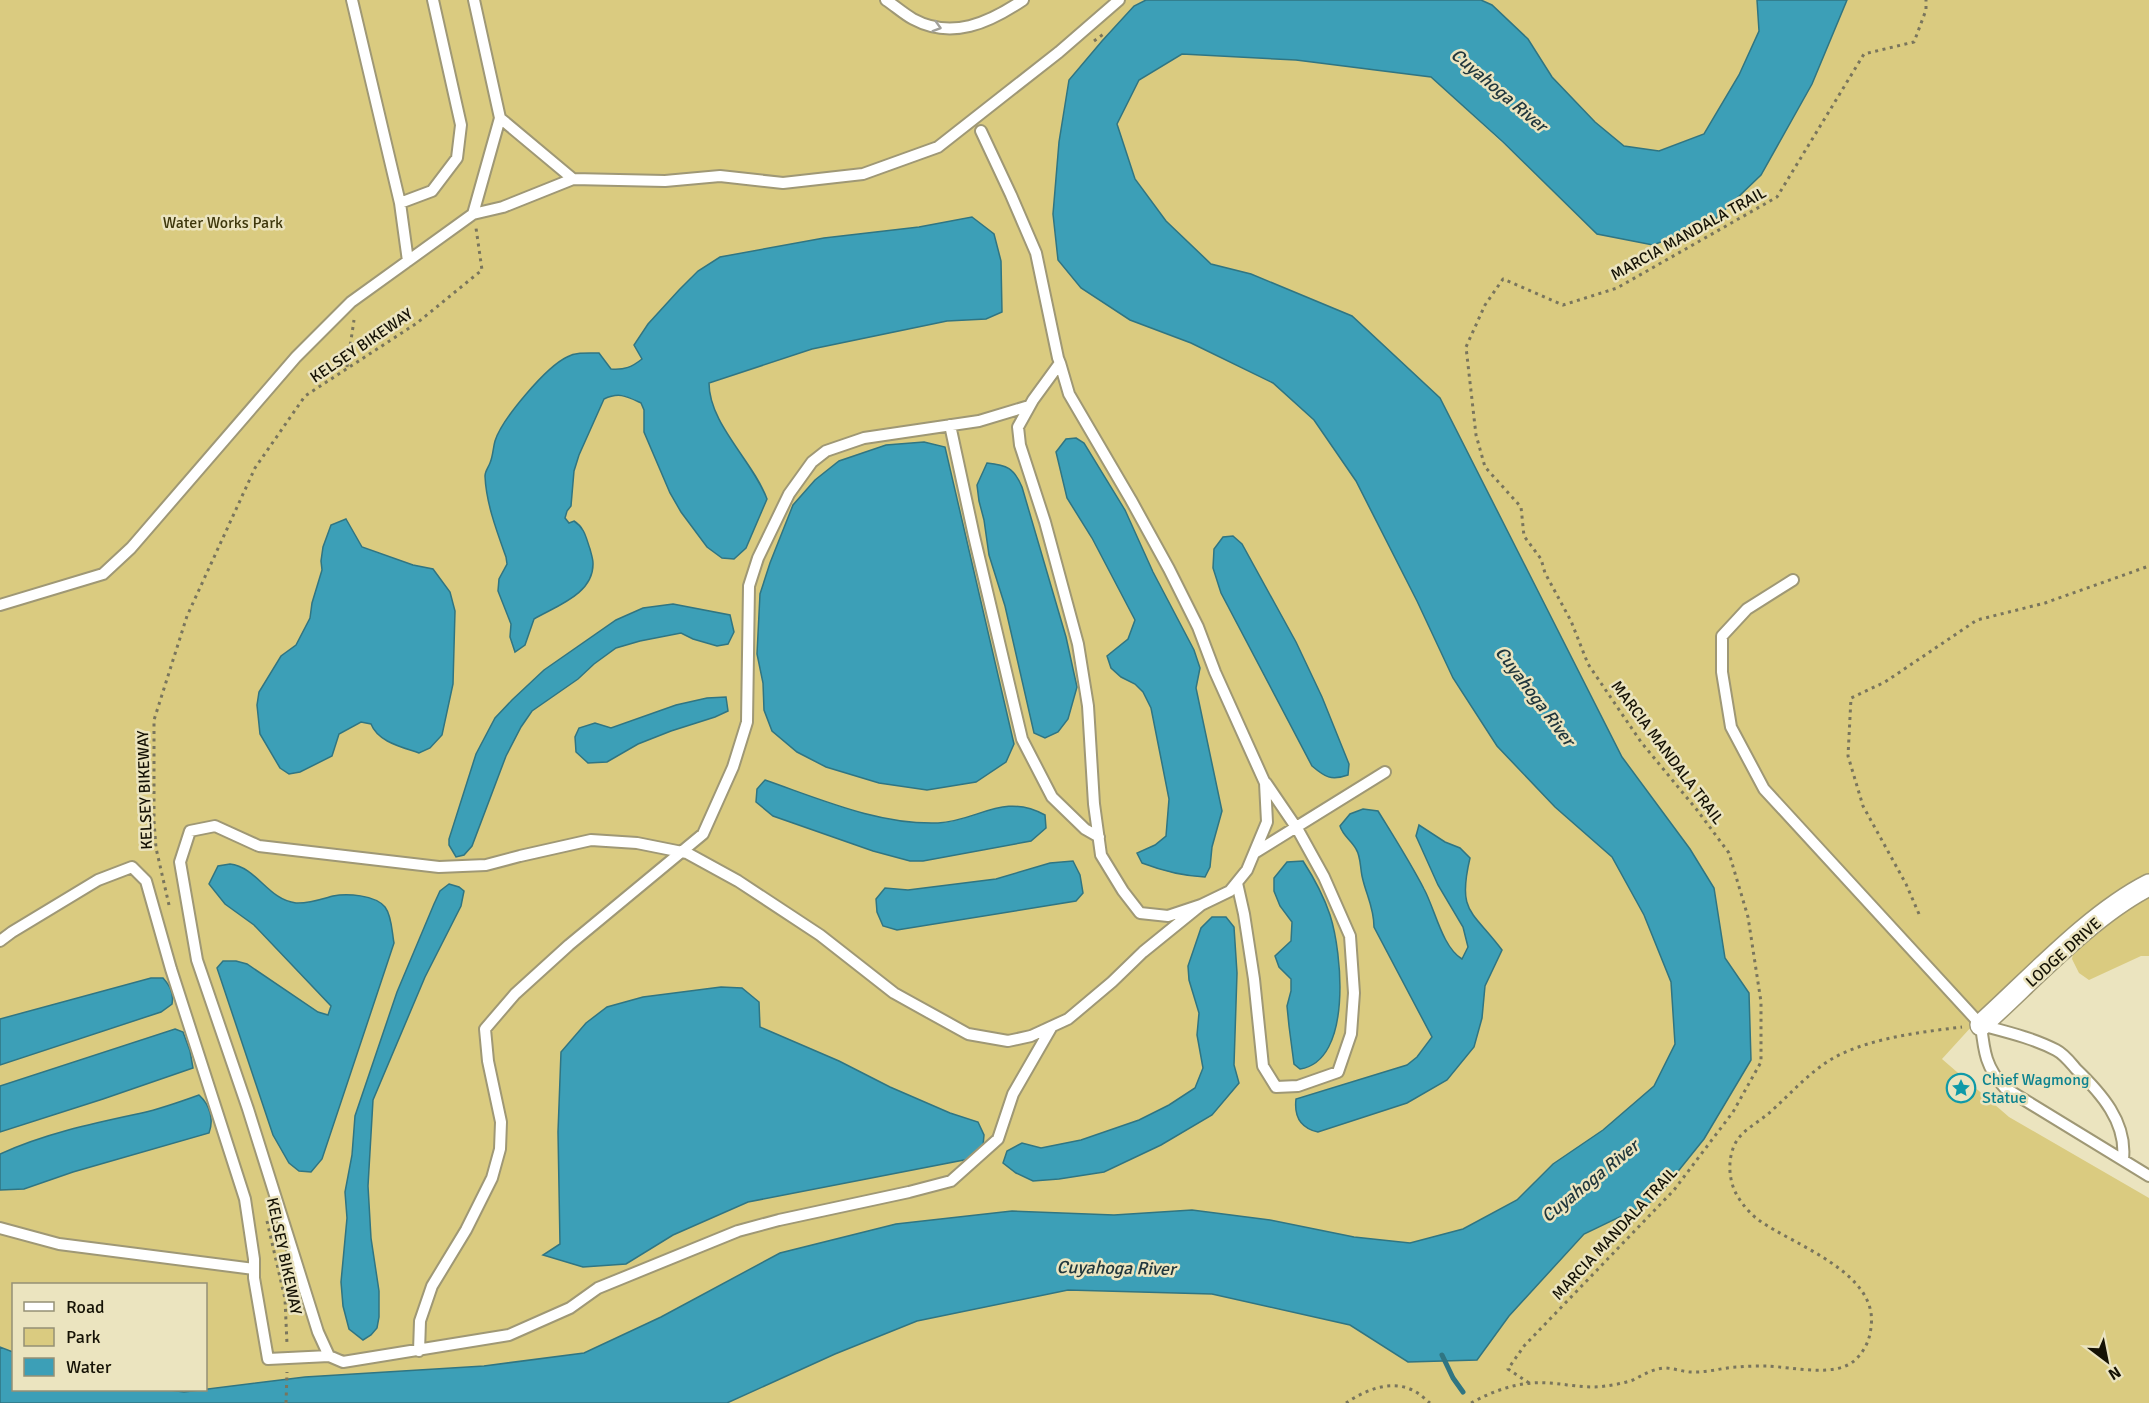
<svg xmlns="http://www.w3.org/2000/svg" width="2149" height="1403" font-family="Signika,sans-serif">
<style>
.green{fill:#dacb80;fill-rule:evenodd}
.water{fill:#3c9fb7;stroke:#307582;stroke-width:1.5}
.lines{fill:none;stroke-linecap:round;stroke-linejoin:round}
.stream{stroke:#307582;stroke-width:5}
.lane-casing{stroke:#9f9875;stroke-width:14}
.street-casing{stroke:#9f9875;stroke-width:24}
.path{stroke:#79755c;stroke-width:3;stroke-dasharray:3 4.5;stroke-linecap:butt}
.lane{stroke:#fff;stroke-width:10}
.street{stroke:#fff;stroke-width:21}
.oneway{stroke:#a1a09b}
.labels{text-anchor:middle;stroke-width:5;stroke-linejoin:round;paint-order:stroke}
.park-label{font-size:16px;fill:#3e370c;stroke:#ebe4bf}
.street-label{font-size:16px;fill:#151205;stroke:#ebe4bf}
.culture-label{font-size:16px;fill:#0d838f;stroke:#ebe4bf;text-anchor:start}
.water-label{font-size:18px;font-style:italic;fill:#21373d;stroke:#ebe4bf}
</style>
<rect width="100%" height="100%" fill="#ebe4bf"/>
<path class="green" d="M0 0H1146L1134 6 1102 41 1069 80 1059 142 1053 214 1058 260 1082 288 1211 264 1166 221 1135 178 1117 124 1139 80 1182 54 1296 60 1431 77 1544 181 1761 175 1812 84 1847 0H2149V886L1993 1003 1942 1059 2009 1117 2149 1198V1403H0ZM14 1284H206V1390H14Z
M1481 0H1757L1759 31 1739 75 1704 134 1659 151 1624 146 1595 122 1552 77 1528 39 1492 5Z
M2149 888V956H2141L2089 980 2079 973 2072 959 2074 948Z"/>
<path class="water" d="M1146 0H1481L1492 5 1528 39 1552 77 1595 122 1624 146 1659 151 1704 134 1739 75 1759 31 1757 0H1847L1812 84 1761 175 1711 223 1653 245 1597 234 1503 142 1431 77 1296 60 1182 54 1139 80 1117 124 1135 179 1166 221 1211 264 1251 274 1352 316 1440 398 1622 757 1690 849 1714 888 1725 958 1749 993 1751 1060 1704 1139 1655 1200 1584 1234 1509 1316 1477 1360 1408 1362 1350 1325 1212 1294 1068 1290 917 1321 835 1354 727 1403H0V1347L13 1352 14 1390H170L184 1392 305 1377 484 1366 584 1353 661 1317 780 1253 896 1224 1012 1211 1114 1215 1192 1210 1270 1220 1354 1237 1410 1243 1463 1229 1517 1200 1553 1164 1603 1130 1654 1086 1675 1044 1671 982 1644 915 1612 857 1555 807 1497 746 1453 678 1417 601 1356 481 1314 420 1273 383 1191 343 1130 320 1081 288 1058 260 1053 214 1059 142 1069 80 1102 41 1134 6Z
M972 217 994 234 1001 261 1002 312 986 319 947 321 812 349 709 383C709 424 753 461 767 499L746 548 734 559 722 558 707 547 681 512 670 493 644 432V410L641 403C626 396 619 392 604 399L579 455 574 471 571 506 567 511 565 518 569 523 574 521C585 528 586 538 590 549 591 553 593 559 593 563 594 594 556 606 534 619L525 645 515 652 510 637 511 624 498 591 499 579 507 564 506 557C497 532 486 503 485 476 485 471 488 468 490 463 493 456 493 448 495 441 502 419 546 367 567 357 576 352 588 353 599 353L611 369C625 370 632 367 642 359L634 345 648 324 679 290 698 271 720 257 824 238 919 227Z
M1076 438 1084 443 1125 510 1153 572 1194 650 1200 668 1196 688 1222 811 1212 847 1210 867 1205 877C1183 876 1163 871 1142 863L1137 853 1155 845 1166 836 1169 799 1151 708 1143 692 1135 684 1121 677 1111 668 1107 656 1128 639 1135 620 1092 538 1067 498 1056 452 1066 439Z
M924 442 945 447 1014 744 1006 762 976 782 927 790 879 783 826 767 797 752 772 731 764 710 763 683 757 654 760 594 770 563 793 505 815 480 839 461 886 445Z
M987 463C1007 465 1014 468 1022 487L1066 637 1077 687 1068 719 1058 732 1045 738 1034 733 1005 606 989 555 984 520 979 501 977 485Z
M346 519 362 547 413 565 433 569 450 592 455 611 453 684 442 735 430 748 419 753C402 747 378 742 371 724L361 722 339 734 332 756 300 772 289 774 280 768 260 734 257 705 259 692 281 656 296 645 310 618 312 603 322 570 321 561 323 547 331 525Z
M1233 536 1242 544 1296 642 1322 697 1349 764 1348 775C1331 781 1325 777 1312 766L1221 593 1213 568 1214 549 1223 537Z
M673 604 730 615 734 632 728 644 717 646 693 639 681 633 640 641 616 648 594 664 578 679 532 711 521 727 506 756 472 846 464 855 456 857 449 845V839L476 754 495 718 512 700 544 670 616 620 643 608Z
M726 697 728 711 715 717 671 731 638 744 607 762 588 763 576 752 575 737 579 728 595 723 611 728 676 705 707 698Z
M765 780C820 799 879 825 938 823 978 821 1003 792 1045 815L1046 828 1031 841 923 861H910L873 851 773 816 756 802 757 789Z
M1363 809 1378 811C1394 837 1410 862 1424 889 1435 909 1442 947 1462 959L1468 947 1463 927 1438 885 1416 836 1419 825 1445 842 1460 848 1470 858C1457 913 1472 910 1502 950L1485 986 1482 1018 1474 1047 1447 1080 1407 1103 1318 1132C1300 1128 1294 1116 1296 1099L1407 1065 1417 1057 1432 1037 1374 927C1374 907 1366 895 1362 876 1360 867 1361 857 1356 849 1351 840 1343 836 1340 826L1350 814Z
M1073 861 1080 875 1083 893 1076 901 897 930 883 926 877 912 876 899 885 888 908 890 996 879 1050 863Z
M1303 861C1314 878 1324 897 1330 915 1342 952 1353 1061 1300 1069L1294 1064 1289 1026 1287 1006 1291 991V979L1279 967 1275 956 1291 941 1292 922 1280 906 1274 891V878L1287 862Z
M230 864C257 867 268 900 296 903 307 904 322 899 333 896 347 893 375 895 385 907 392 916 392 933 394 943L322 1159 311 1172 299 1171 289 1163 273 1135 217 968 223 961H236L247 964 318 1012 328 1015 331 1006 254 925 225 904 209 884 218 866Z
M449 884 459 887 464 891 461 906 425 977 373 1100 368 1186 371 1238 379 1291V1317L377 1328 371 1335 363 1340 349 1329 343 1306 341 1282 347 1218 345 1192 352 1155 355 1116 397 992 434 904 440 891Z
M1212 917H1226L1234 927 1237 973 1234 1065 1239 1083 1212 1115 1161 1145 1104 1172 1059 1179 1033 1181 1016 1173 1003 1163 1007 1151 1022 1143 1041 1148 1081 1140 1139 1120 1169 1105 1195 1088 1203 1068 1197 1035 1199 1013 1189 980 1188 966 1201 928Z
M151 978H163C170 986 174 993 172 1004L161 1012 0 1065V1019Z
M721 987 742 988 759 1002 760 1027 839 1061 890 1087 950 1113 978 1122 984 1135 983 1146 969 1159 748 1202 673 1235 626 1264 583 1267 543 1255 560 1244 558 1132 561 1052 586 1023 607 1007 643 997Z
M175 1029 183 1032 190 1051 193 1068 103 1099 0 1132V1086Z
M199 1095C210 1105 214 1120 209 1133L73 1172 24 1189 0 1190V1154C44 1134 90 1124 137 1114 158 1110 179 1102 199 1095Z"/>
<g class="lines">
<path class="stream" d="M1442 1355 1453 1378 1463 1392"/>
<g class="lane-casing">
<path id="lane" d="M352 0 400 203
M474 0 500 118 573 179 665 181 720 176 783 183 863 174 938 147 1059 52 1119 0
M886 0C895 6 904 14 913 19 952 40 989 23 1023 0
M981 131 1011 195 1036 253 1058 358 1060 363 1069 394 1131 500 1169 569 1198 627 1215 672 1265 783 1267 822 1247 870 1230 891 1201 905 1168 916 1140 913 1123 891 1101 855 1094 804 1088 706 1078 644 1045 522 1020 445 1018 427 1033 400 1060 363
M473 214 500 118
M408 261 400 203 432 191 457 158 461 125 433 0
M950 425 974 536 1022 739 1052 797 1085 829 1099 837
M1793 580 1747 609 1722 636V672L1731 727 1764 789 1981 1025C1984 1052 1986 1068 2005 1088L2149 1176
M0 605 103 574 131 548 296 357 351 302 473 214 503 207 573 179
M1256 852 1385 772
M1237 883 1244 914 1254 979 1263 1066 1276 1087 1298 1086 1338 1072 1351 1034 1354 993 1350 936 1324 877 1298 830 1266 783
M0 941 12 932 98 880 132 867 146 881 171 969 245 1199 254 1259V1278L268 1359 329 1356
M1981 1025C2007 1032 2033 1038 2056 1050 2064 1054 2070 1062 2076 1069 2101 1093 2127 1122 2123 1159
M1051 1028 1013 1094 998 1139 951 1181 909 1192 779 1220 738 1231 598 1288 570 1308 509 1335 343 1362 329 1356 318 1332 248 1109 197 960 180 862 190 831 215 826 259 846 439 867 486 865 520 856 591 840 637 843 687 853 738 881 820 935 894 993 968 1034 1008 1041 1031 1036 1068 1019 1112 982 1143 952 1201 905
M0 1228 59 1244 254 1269
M419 1351 420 1321 432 1286 466 1230 492 1178 500 1149 501 1122 488 1061 485 1029 515 994 569 945 703 834 733 767 747 722 749 586 758 558 789 494 812 462 826 451 864 438 979 421 1029 406"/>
</g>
<g class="street-casing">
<path id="street" d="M1981 1025C2031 980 2090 915 2149 885"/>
</g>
<path class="path" d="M1094 41 1105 33
M347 367 354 320
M169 905 156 848 154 821V720L187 616 255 468 305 396 417 323 482 270 476 228
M1919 914 1906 884 1863 806 1848 756 1851 698 1885 682 1977 620 2045 603 2149 566
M267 1221 285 1299 287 1344
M1529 1383 1508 1369 1524 1346 1674 1190 1733 1112 1761 1062V1002L1748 917 1729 853 1697 810 1641 742 1588 664 1571 621 1545 573 1541 559 1524 536 1521 507 1485 467 1476 435 1466 347 1485 305 1503 279 1563 305 1617 288 1777 197 1864 54 1914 42 1926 10V0
M286 1403 287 1372
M1346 1403C1364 1391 1388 1380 1410 1389 1418 1392 1424 1398 1430 1403
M1471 1403C1495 1390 1520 1381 1548 1383 1567 1384 1586 1389 1605 1386 1614 1385 1624 1383 1633 1380 1643 1375 1652 1369 1664 1368 1675 1368 1685 1373 1696 1372 1711 1372 1725 1367 1739 1367 1748 1366 1758 1366 1767 1366 1792 1367 1836 1378 1855 1360 1865 1351 1870 1339 1871 1327 1879 1273 1794 1245 1760 1221 1751 1215 1743 1205 1738 1197 1728 1181 1727 1158 1736 1142 1743 1130 1757 1123 1768 1114 1792 1093 1812 1068 1841 1054 1878 1037 1922 1032 1962 1027"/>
<use href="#lane" class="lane"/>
<use href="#street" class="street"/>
</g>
<defs><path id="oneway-chevron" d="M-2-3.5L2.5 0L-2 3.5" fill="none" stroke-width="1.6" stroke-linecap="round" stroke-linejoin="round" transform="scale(1.5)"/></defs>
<use class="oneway" href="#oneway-chevron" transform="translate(937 27) rotate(16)"/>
<defs>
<g id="sight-ring" transform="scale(1.5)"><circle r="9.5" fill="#ebe4bf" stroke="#0f9aa8" stroke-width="1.5"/><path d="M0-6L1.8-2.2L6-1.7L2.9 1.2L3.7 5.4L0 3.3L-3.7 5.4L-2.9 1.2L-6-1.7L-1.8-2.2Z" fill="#0f9aa8"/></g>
</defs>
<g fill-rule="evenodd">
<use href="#sight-ring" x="1961" y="1088"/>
</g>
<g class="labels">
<g class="park-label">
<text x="223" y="228">Water Works Park</text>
</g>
<g class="street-label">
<text transform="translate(1688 233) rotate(-29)" y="6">MARCIA MANDALA TRAIL</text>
<text transform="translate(361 345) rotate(-34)" y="6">KELSEY BIKEWAY</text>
<text transform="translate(1668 752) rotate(53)" y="6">MARCIA MANDALA TRAIL</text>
<text transform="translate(144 790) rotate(-92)" y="6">KELSEY BIKEWAY</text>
<text transform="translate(2063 952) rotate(-42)" y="6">LODGE DRIVE</text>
<text transform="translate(1614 1233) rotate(-47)" y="6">MARCIA MANDALA TRAIL</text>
<text transform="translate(285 1256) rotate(78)" y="6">KELSEY BIKEWAY</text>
</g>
<g class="culture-label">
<text x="1982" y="1085">Chief Wagmong<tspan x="1982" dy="18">Statue</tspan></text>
</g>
<g class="water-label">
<text transform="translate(1499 90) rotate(40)" y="6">Cuyahoga River</text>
<text transform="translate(1535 696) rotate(53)" y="6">Cuyahoga River</text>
<text transform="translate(1590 1181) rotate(-39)" y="6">Cuyahoga River</text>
<text transform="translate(1116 1268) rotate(1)" y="6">Cuyahoga River</text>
</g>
</g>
<rect x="12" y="1283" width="195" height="108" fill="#ebe4bf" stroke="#959075" stroke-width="1.5"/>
<rect x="24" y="1302" width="30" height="9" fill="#ffffff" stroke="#959075" stroke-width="1.5"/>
<text x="66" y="1313" font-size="18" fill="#151205">Road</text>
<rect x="24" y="1328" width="30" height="18" fill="#dacb80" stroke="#959075" stroke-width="1.5"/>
<text x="66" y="1343" font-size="18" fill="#151205">Park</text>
<rect x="24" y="1358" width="30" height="18" fill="#3c9fb7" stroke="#959075" stroke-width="1.5"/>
<text x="66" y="1373" font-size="18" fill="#151205">Water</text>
<g transform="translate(2107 1361) rotate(148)" stroke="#ebe4bf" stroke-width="4.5" paint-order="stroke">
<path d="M0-4.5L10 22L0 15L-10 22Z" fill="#151205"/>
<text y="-9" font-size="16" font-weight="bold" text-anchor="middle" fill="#151205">N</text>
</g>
</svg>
